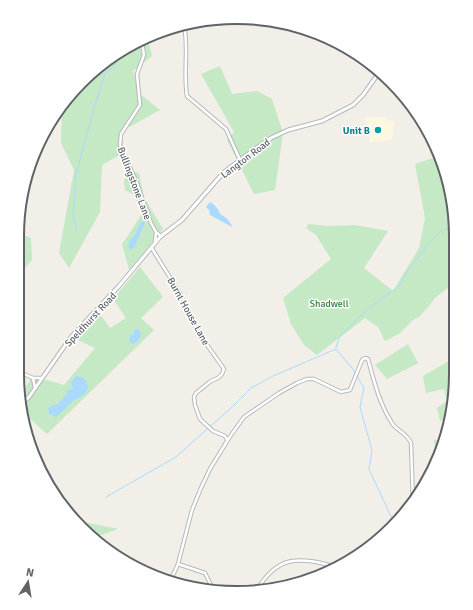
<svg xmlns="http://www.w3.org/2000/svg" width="473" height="610" font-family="Signika,sans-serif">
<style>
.commercial{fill:#fef7e0}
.green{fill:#c5e8c5}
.water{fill:#aadaff}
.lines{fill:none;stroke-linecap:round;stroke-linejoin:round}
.stream{stroke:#aadaff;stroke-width:1}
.minor-casing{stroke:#b5b8bc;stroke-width:4.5}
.tertiary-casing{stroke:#b5b8bc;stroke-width:5}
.minor{stroke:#fff;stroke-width:2.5}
.tertiary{stroke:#fff;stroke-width:3}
.culture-dot{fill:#0f9aa8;stroke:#fff;stroke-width:1.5}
.labels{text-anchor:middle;stroke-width:3;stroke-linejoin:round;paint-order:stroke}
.culture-label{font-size:10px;font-weight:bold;fill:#0d838f;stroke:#fff;text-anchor:end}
.street-label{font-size:10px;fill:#5f6368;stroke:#fff}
.park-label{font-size:10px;fill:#348238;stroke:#fff}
.rim{fill:none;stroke:#5f6368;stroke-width:2}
</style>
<rect width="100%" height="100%" fill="#f1efe8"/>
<path class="commercial" d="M365 117 387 118V121H394L392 140 370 142Z"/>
<path class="green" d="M148 40 152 56 133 71 140 94 160 110 122 131 123 153 102 165 100 212 69 268 59 253 74 170 61 143 62 103 115 54Z
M220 66 232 94 257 91 272 99 283 133 275 190 254 194 227 140 234 132 201 74Z
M436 157 454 208V288L451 285 435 298 430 305 419 317 413 320 400 333 385 341 378 327 365 318 317 355 304 345 291 324 283 298 331 259 316 235 306 228 308 224 328 226 355 225 388 231 364 268 393 291 419 248 425 218 415 164Z
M128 170 139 173 144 197 163 229 129 270 122 244 128 236 142 213 134 195 125 190 124 181Z
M17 232 31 238 32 260 17 276Z
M140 267 163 297 141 318 154 330 47 434 22 412 20 398 32 376 64 385 95 348 78 340 100 314 110 328 126 318 113 299Z
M408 344 418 363 387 379 375 365Z
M454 353V376L449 363C455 384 455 397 450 418L440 421 437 408 447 401 444 389 426 393 423 376 449 361 448 357Z
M446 439 436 461 434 440Z
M74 520 118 529 93 538 81 529Z"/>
<path class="water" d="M210 202C215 205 218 208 220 214 224 216 231 221 232 227L210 215 209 210 206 207Z
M141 221 145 223 134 248 130 250C125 241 133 240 136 233 138 229 139 225 141 221Z
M137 329 140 331 141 336 137 342 132 344 129 341 130 335H133L134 330Z
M76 376 83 377C85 380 89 384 88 389 86 395 78 398 73 401 67 406 63 412 56 417L49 414 48 408 53 405 58 404 66 395 67 390 73 389 71 382Z"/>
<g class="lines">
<path class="stream" d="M76 229V225L73 218 76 175 94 108 105 73 115 65 117 53
M336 348 339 338 358 318 376 303 400 285 406 273 430 242 441 231 454 226
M357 376 364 388 360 407 372 450 369 469 393 521
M106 497 176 457 232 407 251 388 273 376 336 349 352 368 355 373"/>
<g class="minor-casing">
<path id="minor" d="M184 25C189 49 183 72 187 96L226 129 240 160
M142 43 144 55 137 74 140 105 121 134 120 145 136 181 151 223 156 232 161 236
M155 242 156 232
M151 247 181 295 188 313 200 335 224 369 222 374 218 378 211 381 196 393 194 397 195 405 200 419 213 431 225 436 227 440
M17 371 33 378H41
M33 378 35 388
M178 564 205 573 212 587
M169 581 174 573 178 564 192 510 201 488 210 469 229 438 244 417 279 393 297 383 307 379H314L341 392 350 390 362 360 365 358 368 359C374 381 379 403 392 423 397 431 407 433 411 443L413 502
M257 590C278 554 300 557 336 567"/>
</g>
<g class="tertiary-casing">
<path id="tertiary" d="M21 404 29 397 71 337 119 286 161 236 182 220 223 173 240 160 271 138 288 130 322 121 353 105 363 95 378 74"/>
</g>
<use href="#minor" class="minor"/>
<use href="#tertiary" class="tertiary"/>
</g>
<circle class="culture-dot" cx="378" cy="130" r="4"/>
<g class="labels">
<g class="culture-label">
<text x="370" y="134">Unit B</text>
</g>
<g class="street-label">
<text transform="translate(245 158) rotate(-37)" y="4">Langton Road</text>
<text transform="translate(135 183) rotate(69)" y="4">Bullingstone Lane</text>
<text transform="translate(189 311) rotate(61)" y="4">Burnt House Lane</text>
<text transform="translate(90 319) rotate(-47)" y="4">Speldhurst Road</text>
</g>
<g class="park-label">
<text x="329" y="307">Shadwell</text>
</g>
</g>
<path d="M0 0H473V610H0ZM236 24H237A212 212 0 0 1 449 236V374A212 212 0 0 1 237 586H236A212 212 0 0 1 24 374V236A212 212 0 0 1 236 24Z" fill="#fff" fill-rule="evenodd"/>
<path class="rim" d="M236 24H237A212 212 0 0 1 449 236V374A212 212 0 0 1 237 586H236A212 212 0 0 1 24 374V236A212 212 0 0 1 236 24Z"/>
<g transform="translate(28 582) rotate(12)" stroke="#ffffff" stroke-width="3" paint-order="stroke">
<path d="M0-3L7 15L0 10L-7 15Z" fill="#5f6368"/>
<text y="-6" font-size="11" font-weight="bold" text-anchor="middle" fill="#5f6368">N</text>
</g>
</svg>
